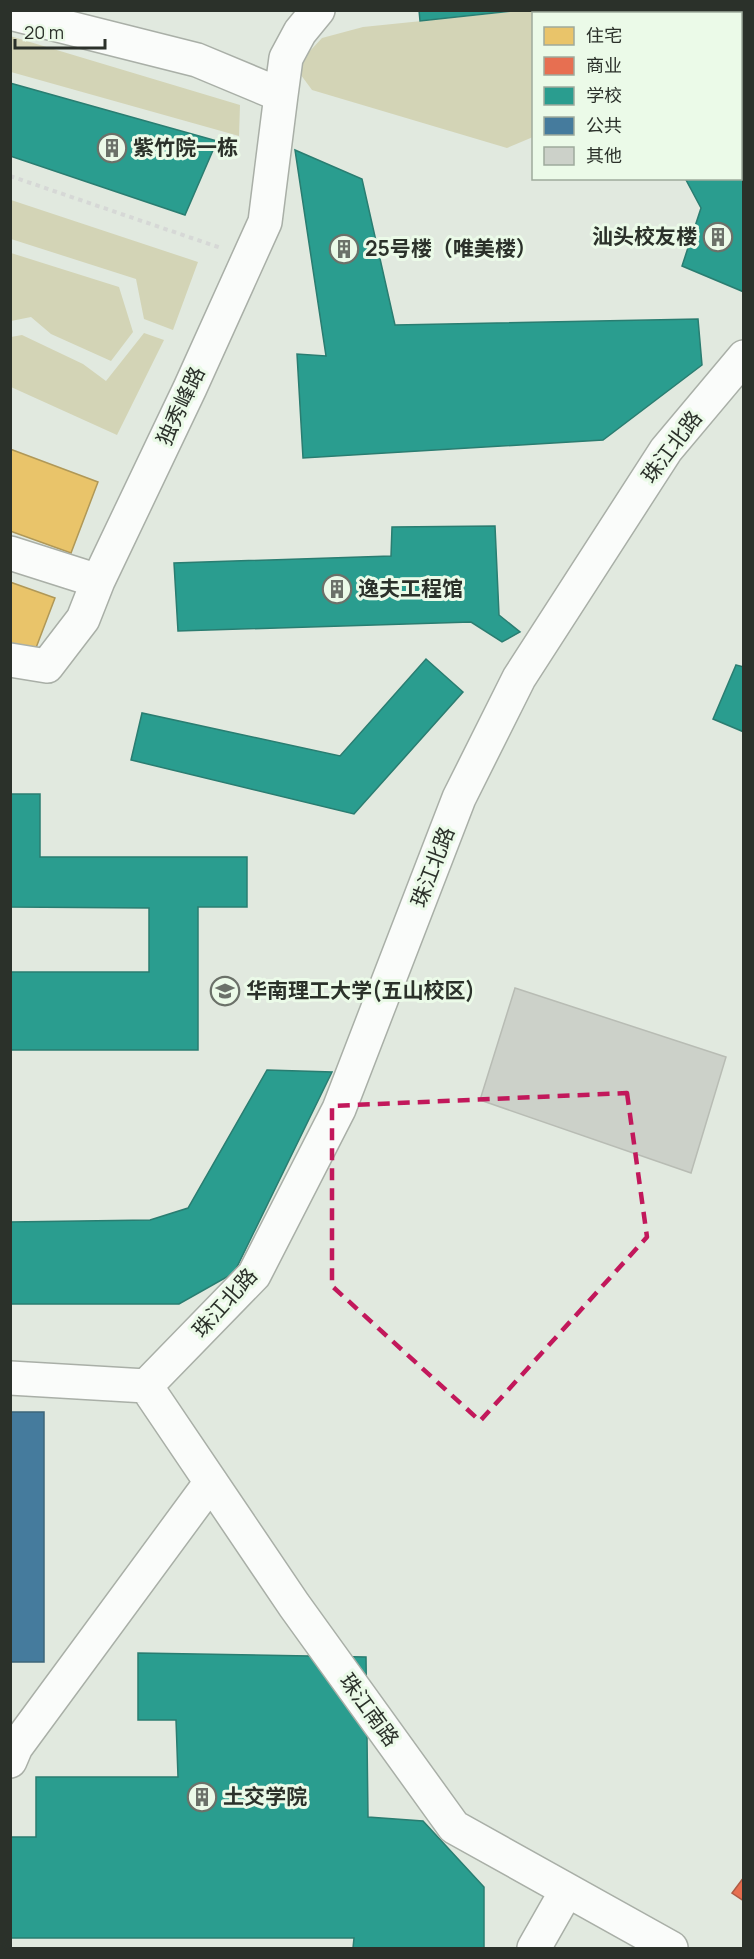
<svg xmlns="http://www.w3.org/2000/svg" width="754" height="1959" font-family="Manrope,'Noto Sans SC',sans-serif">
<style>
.green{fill:#d3d4b6}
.homes{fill:#e9c46a;stroke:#b09857;stroke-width:1.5}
.shops{fill:#e76f51;stroke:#af5c45;stroke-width:1.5}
.schools{fill:#2a9d8f;stroke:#2a7d71;stroke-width:1.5}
.public{fill:#457b9d;stroke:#3d657a;stroke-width:1.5}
.building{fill:#ccd1c9;stroke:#b8bcb4;stroke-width:1.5}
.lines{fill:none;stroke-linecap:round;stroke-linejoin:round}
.minor-casing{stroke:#a9afa7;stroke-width:36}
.path{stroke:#d6d8d6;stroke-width:4;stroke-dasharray:4.5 4.5;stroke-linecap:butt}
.minor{stroke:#fafcfa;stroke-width:33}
.marked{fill:none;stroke:#c2185b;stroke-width:4.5;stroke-dasharray:12 8;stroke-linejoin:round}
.labels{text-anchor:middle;stroke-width:6;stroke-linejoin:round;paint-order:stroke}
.poi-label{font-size:21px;font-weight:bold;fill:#2b312a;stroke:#ebfae8;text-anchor:start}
.street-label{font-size:21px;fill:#2b312a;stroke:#ebfae8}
</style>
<rect width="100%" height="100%" fill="#e1e9df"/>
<path class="green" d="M521 11H542V13L534 14 533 137 507 148 312 90 295 67 322 38 363 27Z
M653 11H743V56H741L740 14 653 13Z
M10 36 240 105 239 136 11 72Z
M11 200 198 262 173 330 144 319 136 279 11 239Z
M11 253 119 287 133 332 111 361 51 334 31 317 11 321Z
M144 333 164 340 117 435 11 387V337L22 335 83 364 106 381Z"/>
<path class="homes" d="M10 449 98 482 71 553 10 531Z
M10 582 55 598 34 653 10 646Z"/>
<path class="shops" d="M744 1877V1901L732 1893Z"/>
<path class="schools" d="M419 10H521L420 21Z
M10 83 217 141 185 215 10 156Z
M744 128V292L682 266 701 208 685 178H740V129Z
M295 150 362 179 395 325 698 319 702 365 603 440 303 458 297 354 326 356Z
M495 526 499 615 520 632 502 642 471 622 178 631 174 563 391 556 392 527Z
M426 659 463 692 354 814 131 760 142 713 340 756Z
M736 665 744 667V732L713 719Z
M10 794H40V857H247V907H198V1050H10V972H149V908L10 907Z
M267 1070 332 1072 234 1273 179 1304H10V1222L150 1220 188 1208Z
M138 1653 366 1657 368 1817 423 1821 484 1887V1948H353L354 1938H10V1837H36V1777H178L176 1720H138Z"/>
<path class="public" d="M10 1412H44V1662H10Z"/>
<path class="building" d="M515 988 726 1057 691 1173 480 1100Z"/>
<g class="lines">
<g class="minor-casing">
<path id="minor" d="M10 13 197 60 281 95 286 58 300 32 318 10
M10 553 98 581
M10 660 47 666 83 619 98 581 190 388 265 222 281 95
M10 1378 146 1386
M146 1386 254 1275 339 1109 459 798 519 678 666 450 744 357
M146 1386 294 1605 454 1827 671 1948
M10 1761 16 1747 211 1482
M534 1948 567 1890"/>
</g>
<path class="path" d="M10 176 221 248"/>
<use href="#minor" class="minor"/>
</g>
<path class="marked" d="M627 1093 647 1237 480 1421 332 1286V1106Z"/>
<defs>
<g id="building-ring" transform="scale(1.5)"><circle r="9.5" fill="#ebfae8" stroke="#6b7169" stroke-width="1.5"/><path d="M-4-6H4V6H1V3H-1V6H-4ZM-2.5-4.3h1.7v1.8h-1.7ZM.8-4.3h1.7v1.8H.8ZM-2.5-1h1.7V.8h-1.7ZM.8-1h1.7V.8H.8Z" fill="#6b7169"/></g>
<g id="university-ring" transform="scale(1.5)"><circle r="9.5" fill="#ebfae8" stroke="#6b7169" stroke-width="1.5"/><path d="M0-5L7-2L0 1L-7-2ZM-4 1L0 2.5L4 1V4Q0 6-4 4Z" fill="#6b7169"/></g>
</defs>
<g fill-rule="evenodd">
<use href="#building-ring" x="112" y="148"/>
<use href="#building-ring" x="718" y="237"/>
<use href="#building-ring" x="344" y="249"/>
<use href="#building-ring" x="337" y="589"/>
<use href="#university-ring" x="225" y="991"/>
<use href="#building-ring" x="202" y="1797"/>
</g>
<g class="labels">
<g class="poi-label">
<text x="133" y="155">紫竹院一栋</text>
<text x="697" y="244" text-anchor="end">汕头校友楼</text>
<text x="365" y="256">25号楼（唯美楼）</text>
<text x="358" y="596">逸夫工程馆</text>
<text x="246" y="998">华南理工大学(五山校区)</text>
<text x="223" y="1804">土交学院</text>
</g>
<g class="street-label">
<text transform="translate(181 406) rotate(-65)" y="7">独秀峰路</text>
<text transform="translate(672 447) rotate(-53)" y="7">珠江北路</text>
<text transform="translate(433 867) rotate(-69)" y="7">珠江北路</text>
<text transform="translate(225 1303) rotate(-48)" y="7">珠江北路</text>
<text transform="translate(369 1710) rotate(54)" y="7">珠江南路</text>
</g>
</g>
<rect width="754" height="1959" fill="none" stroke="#2b312a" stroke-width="24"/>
<rect x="532" y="12" width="210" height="168" fill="#ebfae8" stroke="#9eaa9c" stroke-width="1.5"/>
<rect x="544" y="27" width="30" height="18" fill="#e9c46a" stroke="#9eaa9c" stroke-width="1.5"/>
<text x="586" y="42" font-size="18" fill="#2b312a">住宅</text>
<rect x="544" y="57" width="30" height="18" fill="#e76f51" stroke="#9eaa9c" stroke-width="1.5"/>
<text x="586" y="72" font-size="18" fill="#2b312a">商业</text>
<rect x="544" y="87" width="30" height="18" fill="#2a9d8f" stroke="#9eaa9c" stroke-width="1.5"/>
<text x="586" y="102" font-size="18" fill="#2b312a">学校</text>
<rect x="544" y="117" width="30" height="18" fill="#457b9d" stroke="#9eaa9c" stroke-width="1.5"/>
<text x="586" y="132" font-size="18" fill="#2b312a">公共</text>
<rect x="544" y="147" width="30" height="18" fill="#ccd1c9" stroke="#9eaa9c" stroke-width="1.5"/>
<text x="586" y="162" font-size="18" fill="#2b312a">其他</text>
<path d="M15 39v9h90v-9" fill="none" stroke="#2b312a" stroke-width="3"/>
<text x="24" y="39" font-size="18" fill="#2b312a" stroke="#ebfae8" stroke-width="4.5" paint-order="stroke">20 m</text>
</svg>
